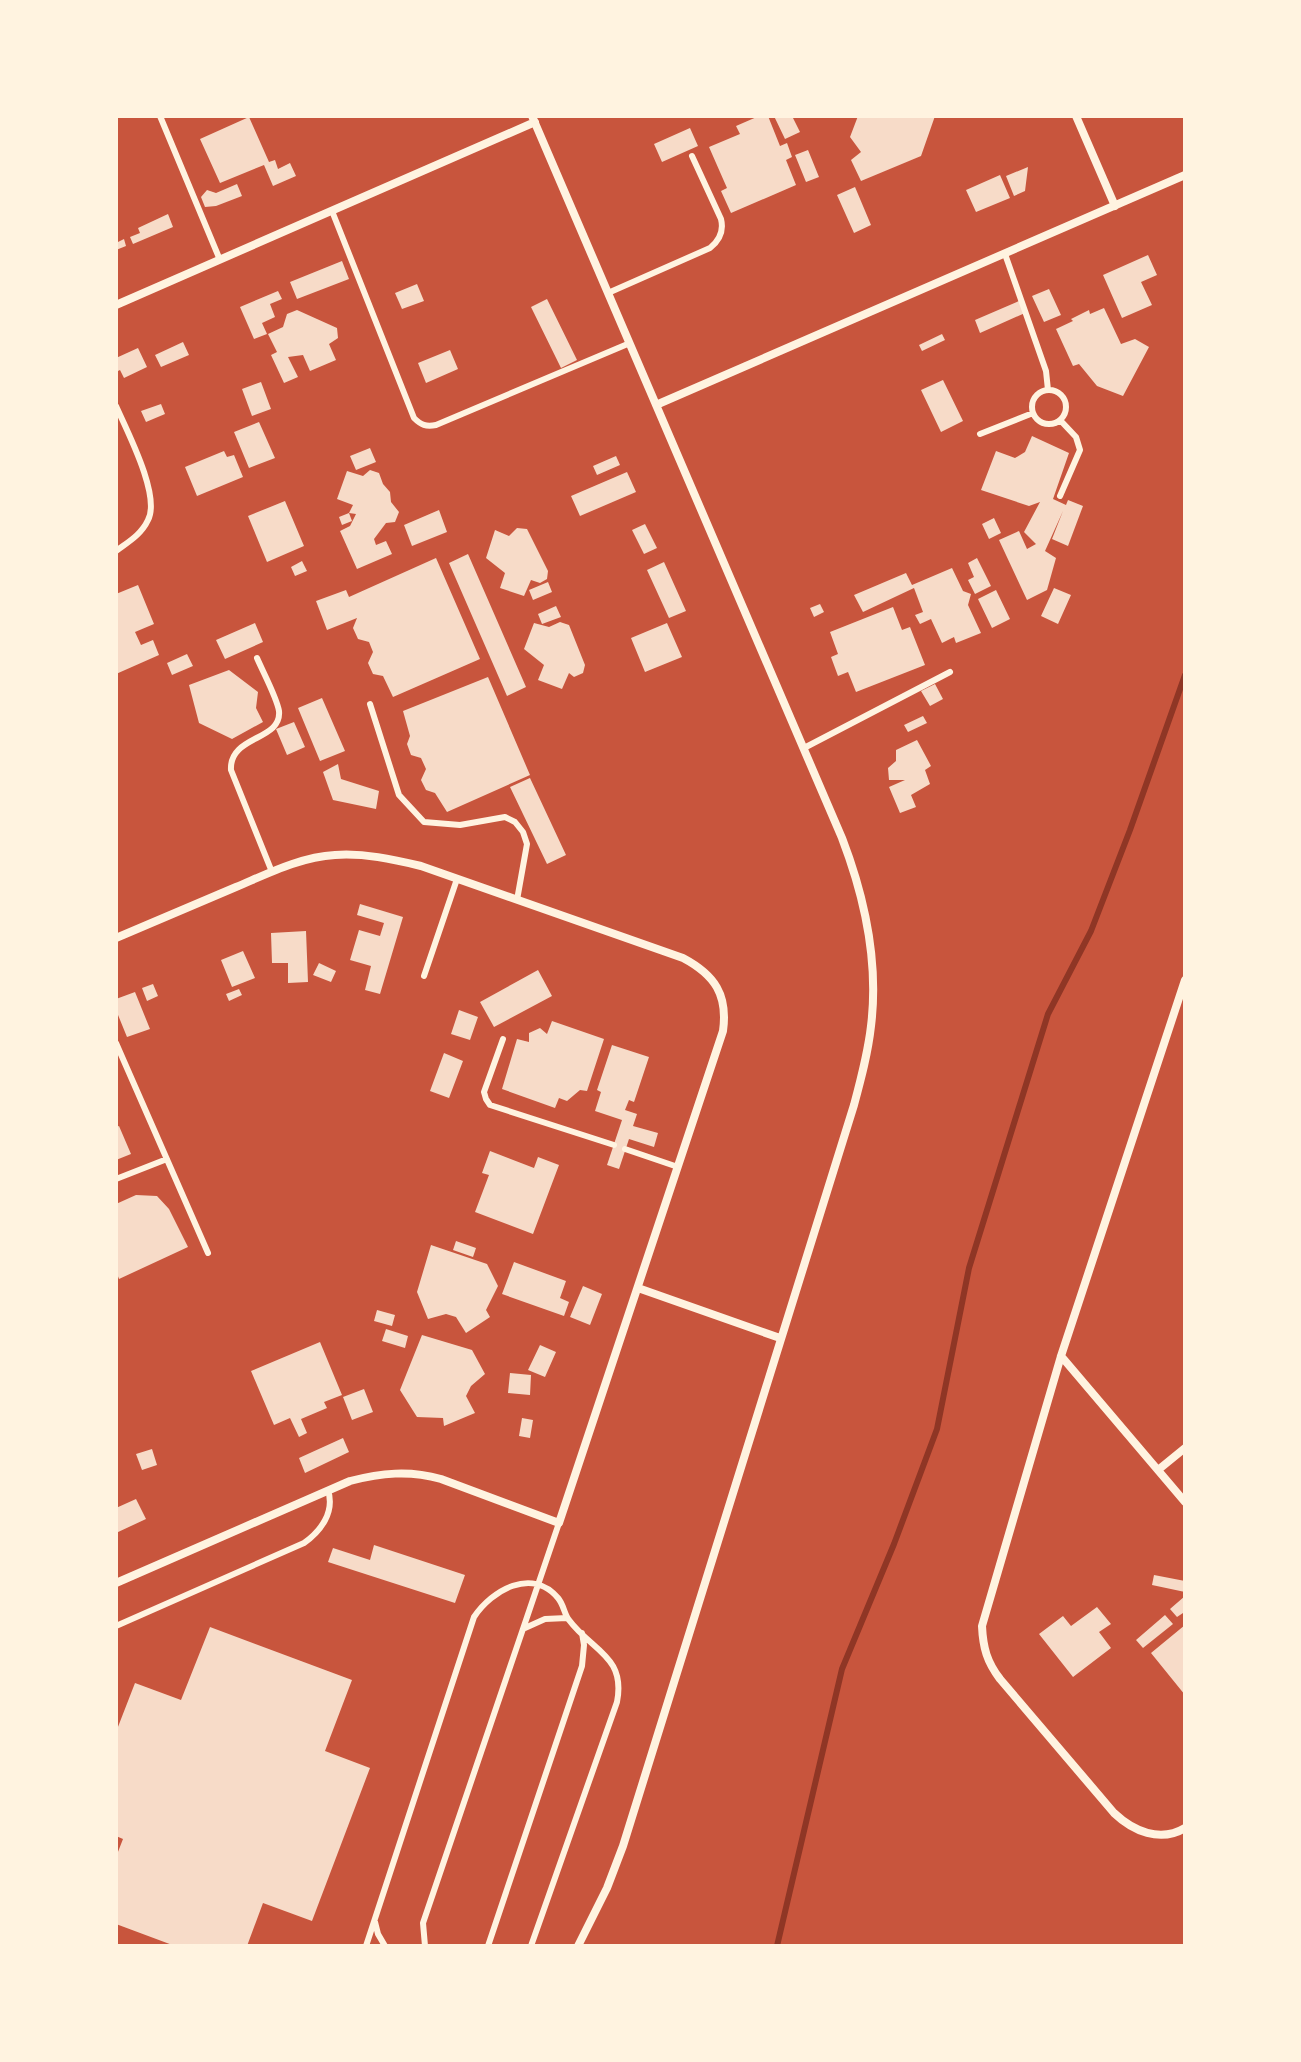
<svg xmlns="http://www.w3.org/2000/svg" width="1301" height="2062" font-family="'Sofia Sans Condensed',sans-serif">
<style>
.lines{fill:none;stroke-linecap:round;stroke-linejoin:round}
.stream{stroke:#8f3625;stroke-width:6}
.building{fill:#f7dbc8}
.service{stroke:#fff3e0;stroke-width:6}
.minor{stroke:#fff3e0;stroke-width:8}
</style>
<rect width="100%" height="100%" fill="#c8553d"/>
<g class="lines">
<path class="stream" d="M777 1946 842 1669 894 1544 937 1429 969 1268 1048 1014 1091 931 1130 830 1185 675"/>
</g>
<path class="building" d="M759 116H768L780 146 787 143 792 157 786 160 796 185 731 213 721 191 727 188 709 147 740 134 736 126Z
M774 116H792L800 132 785 139Z
M858 116H935L921 156 861 181 851 160 861 152 850 137Z
M249 117 269 162 275 160 278 169 290 163 296 176 273 186 264 165 220 183 200 139Z
M690 128 698 146 662 162 654 144Z
M808 150 819 177 806 182 795 155Z
M1028 167 1025 191 1014 196 1006 176Z
M1000 175 1010 198 976 212 966 190Z
M237 184 242 196 216 206 205 207 201 197 207 190 216 193Z
M855 187 871 225 854 233 837 195Z
M168 214 173 227 133 244 130 237 140 233 138 228Z
M124 239 126 246 116 250V243Z
M1148 255 1157 275 1141 282 1152 305 1122 318 1103 275Z
M342 261 349 279 297 299 290 282Z
M417 284 424 301 402 309 395 293Z
M1049 289 1061 315 1044 322 1032 296Z
M278 291 282 299 270 304 275 317 262 323 267 334 254 339 240 307Z
M547 299 577 360 561 368 531 307Z
M1019 301 1025 313 980 333 975 320Z
M1104 308 1121 344 1135 339 1149 347 1123 396 1097 386 1079 364 1073 366 1056 329 1073 321 1071 319 1089 310 1090 314Z
M297 310 337 328 338 338 329 344 336 360 310 371 303 355 288 357 298 377 284 383 271 355 277 352 268 334 283 327 287 314Z
M942 334 945 340 922 351 919 345Z
M183 342 189 355 161 367 155 355Z
M138 348 147 367 124 378 120 370 116 372V358Z
M450 350 458 369 426 383 418 363Z
M943 380 963 421 941 432 921 390Z
M261 382 271 409 252 416 242 389Z
M161 404 165 414 146 422 141 411Z
M259 422 275 458 249 468 234 432Z
M1032 436 1069 453 1053 499 1066 505 1068 500 1083 506 1068 546 1052 539 1063 511 1045 551 1056 558 1047 590 1027 600 999 540 1019 531 1027 549 1036 544 1024 532 1040 502 1029 506 981 490 996 451 1015 458 1025 452Z
M370 448 376 462 356 470 350 456Z
M224 451 227 457 234 455 243 477 197 496 185 467Z
M616 456 620 465 597 475 593 466Z
M370 470 379 473 383 484 390 492 391 502 399 512 395 522 386 523 374 539 376 545 386 541 392 554 357 569 340 531 350 526 356 514 349 513 353 505 337 499 347 471 363 476Z
M627 472 636 492 580 516 571 496Z
M285 501 304 546 267 562 248 516Z
M439 510 447 532 412 546 404 525Z
M349 513 352 521 342 525 339 517Z
M994 518 1001 533 989 539 982 524Z
M645 524 657 548 644 554 632 530Z
M517 528 527 529 548 571 547 579 540 583 531 580 524 596 500 588 505 573 486 558 495 530 509 536Z
M468 554 526 687 507 696 449 563Z
M436 558 480 659 393 697 383 676 373 674 368 663 373 652 369 642 358 639 353 628 357 618 327 630 316 601 346 590 349 597Z
M977 558 991 586 975 594 968 580 974 577 968 563Z
M302 561 307 571 295 576 291 567Z
M664 562 686 611 669 618 647 570Z
M952 568 963 591 971 594 968 605 981 633 956 643 954 637 942 643 931 619 920 624 915 615 923 612 914 588 863 612 854 595 906 573 912 585Z
M548 582 552 592 533 600 529 590Z
M138 585 154 624 135 632 141 645 153 640 159 655 116 674V594Z
M1054 588 1071 595 1058 624 1041 616Z
M996 590 1010 619 992 628 978 599Z
M820 604 824 612 814 617 810 608Z
M556 606 561 617 542 624 538 614Z
M893 607 902 630 910 627 925 665 856 692 848 672 838 676 831 657 838 654 830 632Z
M560 622 569 625 585 665 583 673 574 677 569 673 562 689 538 680 544 665 524 649 534 623 549 627Z
M255 623 263 642 225 659 216 640Z
M667 623 682 657 645 672 631 638Z
M187 654 193 666 172 675 167 663Z
M229 670 258 692 256 708 263 722 232 739 199 723 189 685Z
M488 677 530 775 447 812 435 793 426 790 421 780 426 769 421 758 411 755 407 744 410 736 403 711Z
M935 684 943 699 930 706 921 691Z
M322 698 345 751 320 761 298 708Z
M923 716 927 723 908 732 904 725Z
M294 722 305 747 287 755 276 729Z
M917 740 931 766 925 770 930 784 911 795 916 807 900 813 889 787 905 780H889L888 768 896 761V750Z
M338 764 341 779 379 791 376 809 333 800 323 772Z
M530 778 566 855 547 864 510 787Z
M360 904 403 917 380 994 365 990 371 966 350 960 359 930 380 936 384 923 357 915Z
M306 931 308 982 288 983V963H272L271 933Z
M243 951 255 978 232 987 221 960Z
M319 963 336 971 331 982 313 975Z
M538 970 552 996 494 1027 480 1002Z
M153 984 158 996 147 1001 142 988Z
M239 989 242 995 229 1001 226 994Z
M135 992 150 1029 127 1037 116 1010V999Z
M459 1010 478 1017 470 1040 451 1034Z
M552 1021 604 1039 587 1091 580 1090 567 1101 559 1098 555 1108 502 1089 517 1039 529 1042V1033L540 1028 547 1034Z
M612 1045 649 1057 634 1102 629 1100 625 1110 637 1114 633 1126 658 1133 654 1147 629 1139 619 1169 607 1165 622 1120 595 1111 601 1092 597 1090Z
M444 1053 463 1061 449 1098 430 1091Z
M119 1126 131 1154 116 1160V1127Z
M490 1151 534 1168 538 1157 559 1165 533 1234 475 1212 489 1175 482 1173Z
M136 1195 157 1196 169 1209 188 1247 119 1279 116 1271V1204Z
M456 1241 476 1248 473 1257 453 1250Z
M431 1245 487 1264 498 1286 486 1310 490 1317 466 1333 456 1317 446 1314 428 1319 417 1292Z
M514 1262 566 1281 560 1298 569 1302 564 1316 502 1294Z
M583 1286 602 1294 590 1325 570 1317Z
M377 1310 395 1315 392 1326 374 1321Z
M386 1329 408 1336 405 1348 382 1341Z
M422 1335 472 1350 485 1374 471 1386 466 1396 475 1413 444 1426 443 1418 417 1417 400 1390Z
M320 1342 342 1395 324 1402 327 1408 301 1419 307 1433 299 1437 290 1418 274 1425 251 1371Z
M540 1345 556 1352 545 1377 528 1370Z
M510 1373 531 1375 530 1395 508 1393Z
M364 1389 373 1412 352 1420 343 1397Z
M522 1418 533 1420 530 1438 519 1436Z
M343 1438 349 1452 305 1473 299 1458Z
M152 1449 157 1465 142 1470 136 1454Z
M136 1499 146 1519 116 1533V1508Z
M374 1545 465 1575 455 1603 328 1562 333 1548 370 1560Z
M1154 1575 1185 1581V1592L1152 1585Z
M1185 1596V1615L1183 1613 1177 1617 1170 1609Z
M1097 1607 1111 1624 1099 1632 1111 1648 1073 1677 1039 1634 1063 1616 1071 1626Z
M1165 1615 1173 1624 1143 1648 1136 1640Z
M1185 1625V1695L1151 1653Z
M210 1627 352 1680 325 1751 370 1768 312 1921 263 1903 247 1946H175L116 1924V1857L123 1839 116 1836V1732L135 1683 181 1700Z"/>
<g class="lines">
<path class="service" d="M160 116 220 260
M332 211 414 418C421 425 426 427 436 425L630 343
M1005 254 1046 371 1048 390
M608 293 710 248C720 240 724 231 721 219L692 156
M1032 407a17 17 0 1 1 34 0a17 17 0 1 1-34 0Z
M116 406C127 431 161 496 148 520 141 535 128 542 116 551
M980 434 1033 413
M1060 496 1080 450 1076 437 1060 420
M257 658C263 672 277 698 279 711 282 741 229 735 231 770L272 872
M370 704 399 795 424 822 460 825 505 817 515 822 523 832 527 844 517 900
M804 748 950 672
M424 976 457 879
M503 1039 484 1092 486 1099 490 1105 614 1145
M116 1043 208 1253
M625 1149 678 1167
M116 1179 167 1159
M116 1626 304 1543C321 1531 335 1512 328 1490
M525 1628 545 1619 567 1618
M375 1922 378 1934 385 1946
M366 1946 474 1617C492 1590 532 1567 558 1598 564 1605 564 1614 569 1620 592 1651 626 1656 617 1702L531 1946
M425 1946 423 1923 559 1523
M488 1946 582 1666 584 1645 582 1633"/>
<path class="minor" d="M532 116 842 838C865 898 879 961 871 1026 868 1053 861 1079 854 1105L623 1846 607 1888 578 1946
M1076 116 1115 206
M116 305 535 122
M656 405 1185 175
M116 938C156 921 196 904 236 887 267 874 300 857 335 855 364 853 392 859 421 866L683 958C715 975 728 995 723 1031L559 1523 441 1479C409 1470 381 1473 350 1481L116 1583
M1185 980 1061 1356 982 1626C983 1648 987 1662 1000 1679L1114 1813C1133 1831 1160 1843 1185 1828
M638 1288 780 1338
M1061 1356 1185 1502
M1158 1470 1185 1448"/>
</g>
<rect width="1301" height="2062" fill="none" stroke="#fff3e0" stroke-width="236"/>
</svg>
